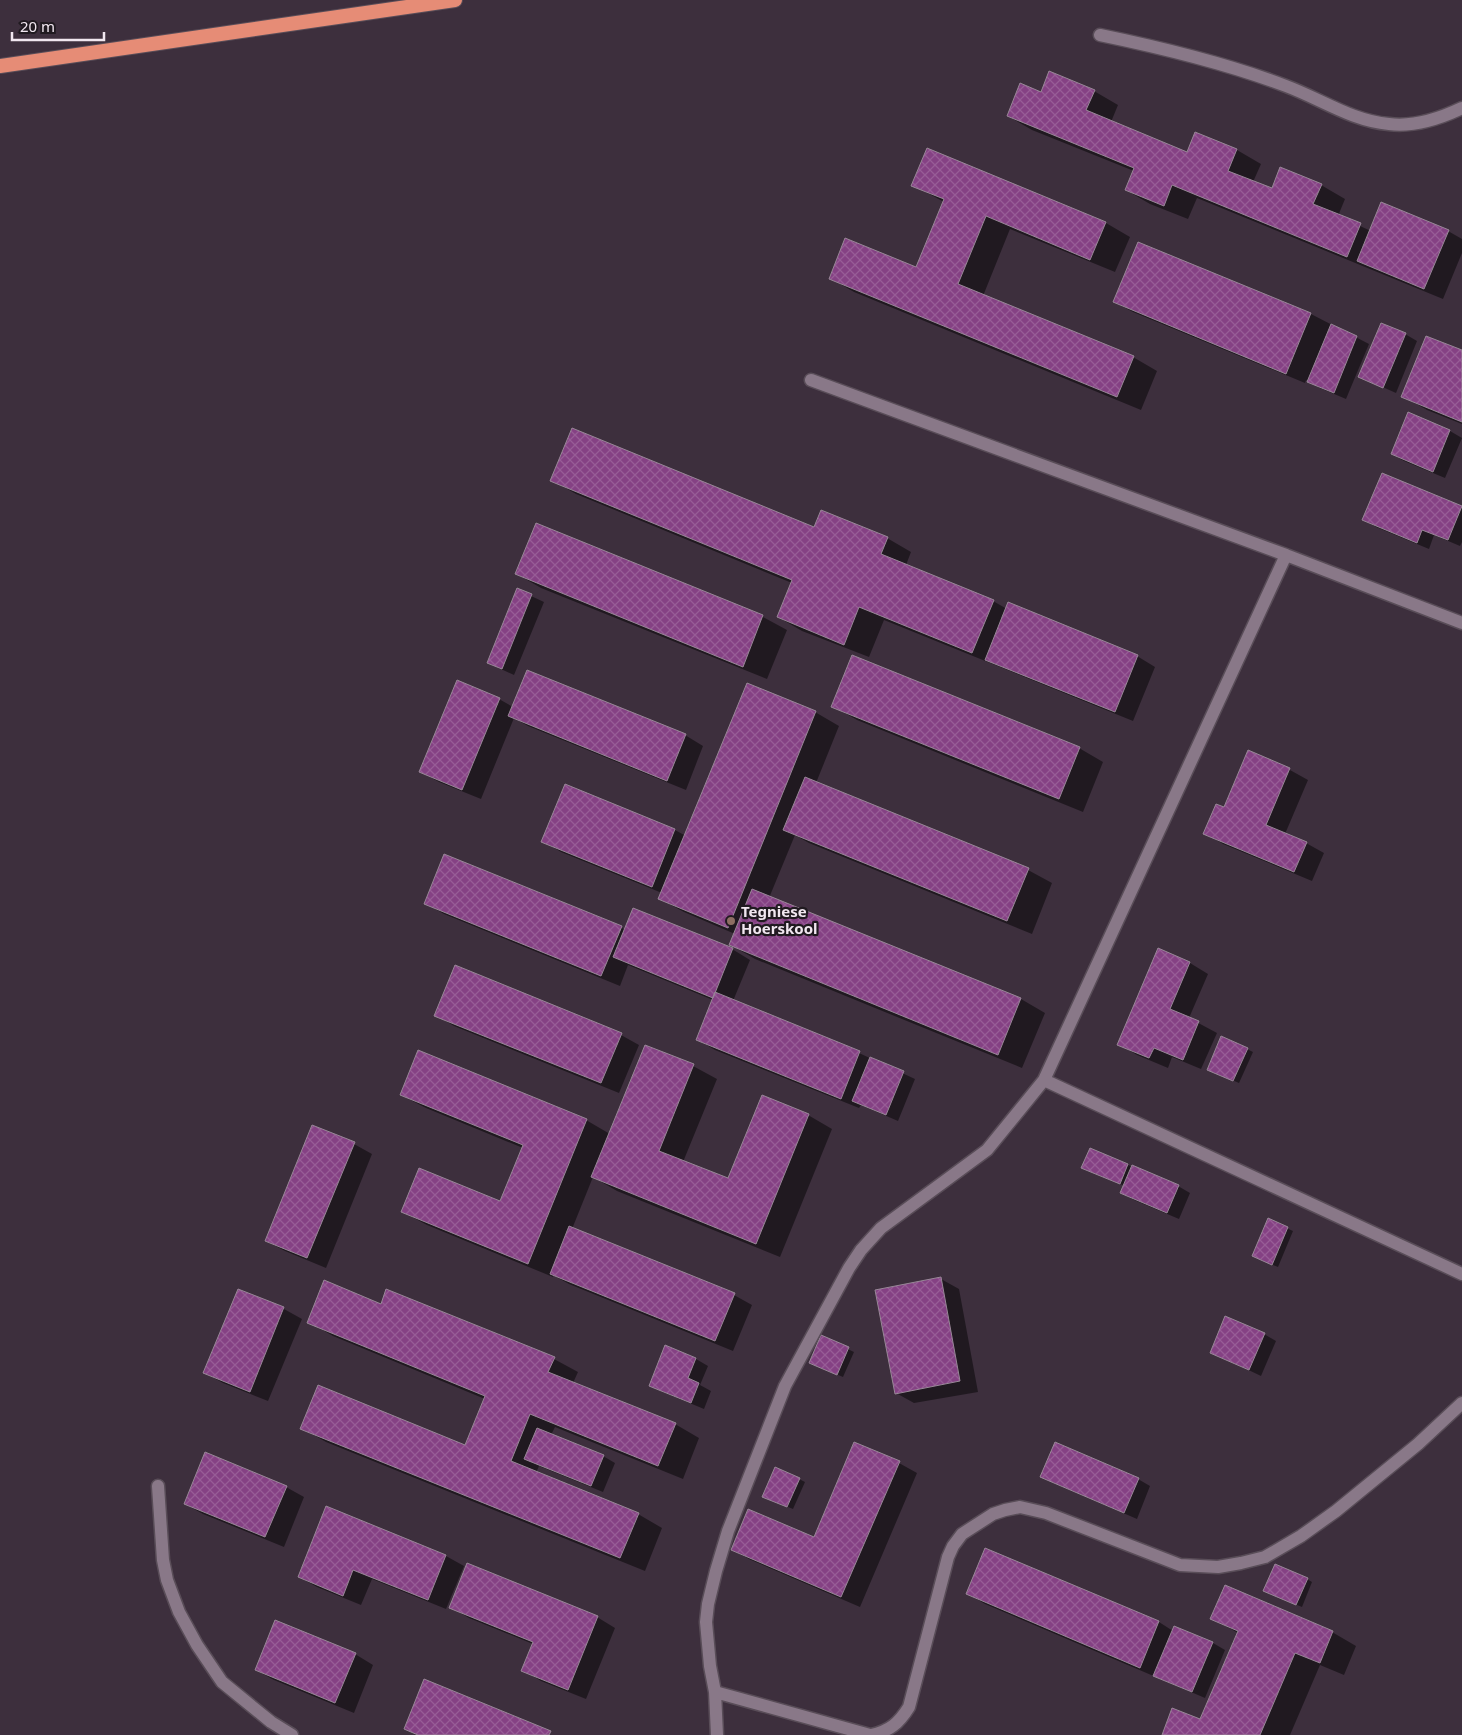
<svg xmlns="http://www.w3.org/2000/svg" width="1462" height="1735" font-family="'Noto Sans',sans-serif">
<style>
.shadow{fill:#0007}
.building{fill:url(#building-cross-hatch);stroke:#988797}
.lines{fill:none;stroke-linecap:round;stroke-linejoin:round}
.service-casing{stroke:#594d58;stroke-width:15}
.trunk-casing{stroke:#594d58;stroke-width:16}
.service{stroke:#897888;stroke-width:12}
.trunk{stroke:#e68c76;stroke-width:14}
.education-dot{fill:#8d6e63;stroke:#201a20;stroke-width:2}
.labels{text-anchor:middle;stroke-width:4.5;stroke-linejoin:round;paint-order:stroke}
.poi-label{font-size:15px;font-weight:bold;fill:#f1e7f0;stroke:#201a20;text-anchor:start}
</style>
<defs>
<pattern id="building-cross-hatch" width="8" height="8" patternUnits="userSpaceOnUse" patternTransform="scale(1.25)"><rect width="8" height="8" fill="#854184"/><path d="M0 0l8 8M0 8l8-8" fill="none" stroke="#975c96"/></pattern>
</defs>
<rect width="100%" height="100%" fill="#3d2f3d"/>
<path class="shadow" d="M1094 91 1118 105 1111 122 1188 153 1196 133 1237 150 1261 164 1253 182 1272 190 1321 185 1345 199 1338 216 1371 231H1448L1462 239V253L1443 299 1197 198 1188 219 1150 204 1126 190 1134 171 1032 130 1008 116 1041 93Z
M927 150 1106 223 1130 237 1115 272 1010 229 983 296 1133 357 1157 371 1141 410 854 292 830 278 917 268 944 202 913 185Z
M1139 243 1311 314 1369 344 1346 399 1320 388 1306 380 1305 383 1133 312 1114 302Z
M1405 334 1417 341 1396 393 1360 377Z
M1462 352V424L1427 410 1403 396Z
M1409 414 1450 431 1462 438 1445 478 1404 461 1392 454Z
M1383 475 1462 507V542L1460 546 1434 535 1429 549 1376 527 1364 520Z
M552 480 814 528 887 538 911 552 906 565 993 601 1007 609 1137 656 1155 667 1133 721 884 620 869 657 802 631 778 617 792 583 576 494Z
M537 525 763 617 787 630 767 679 541 588 517 574Z
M518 590 544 602 514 675 488 663Z
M499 699 513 707 685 735 703 746 686 790 528 726 514 718 481 799 439 782 421 772Z
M833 706 1079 748 1103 762 1083 812 857 720Z
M815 712 839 726 816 783 1028 870 1052 883 1032 934 809 843 795 835 769 898 1021 999 1045 1013 1022 1068 755 959 731 945 735 934 684 912 660 899 662 893 561 852 543 841 566 785 675 830 686 836Z
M1249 752 1290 770 1308 780 1285 834 1306 843 1324 853 1312 881 1223 844 1205 833 1225 808Z
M425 903 621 927 625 930 732 949 750 960 733 1001 859 1053 915 1079 898 1121 861 1105 859 1108 715 1050 697 1039 713 1000 628 965 620 986 444 914Z
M1159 950 1190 963 1208 974 1189 1018 1217 1033 1201 1069 1172 1057 1168 1068 1137 1055 1119 1044Z
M436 1015 621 1035 639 1045 619 1093 454 1026Z
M1247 1049 1253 1052 1239 1083 1214 1072Z
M693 1066 717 1079 683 1162 728 1180 808 1115 832 1129 780 1257 617 1191 593 1177 572 1229 734 1295 752 1305 733 1351 569 1284 553 1275V1277L427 1225 403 1212 501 1202 523 1148 426 1108 401 1095 586 1120 610 1134Z
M354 1144 372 1154 326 1268 285 1251 266 1241Z
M1090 1149 1178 1186 1190 1193 1179 1219 1134 1200 1122 1193 1125 1186 1088 1170Z
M1269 1220 1293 1231 1278 1267 1259 1259Z
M941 1279 959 1289 978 1392 914 1403 896 1393Z
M239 1290 284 1309 302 1319 268 1401 223 1383 205 1373Z
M381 1305 554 1359 578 1372 573 1383 675 1424 699 1438 683 1479 555 1427 551 1435 603 1456 615 1463 603 1492 539 1466 536 1473 638 1514 662 1528 645 1571 326 1442 302 1428 466 1446 485 1399 333 1336 309 1322Z
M1264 1334 1276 1341 1261 1376 1211 1352Z
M822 1337 854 1352 843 1377 810 1363Z
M666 1347 696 1359 708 1366 700 1385 711 1391 704 1409 663 1392 651 1385Z
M899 1463 917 1473 860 1607 751 1560 732 1550 814 1539Z
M1042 1476 1138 1479 1150 1486 1137 1519 1054 1483Z
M799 1479 805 1482 793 1509 769 1499Z
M286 1487 304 1497 284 1547 203 1514 185 1504Z
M327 1508 446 1556 464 1566 446 1609 372 1579 361 1605 317 1587 299 1577Z
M986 1549 1159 1622 1173 1631 1175 1627 1213 1643 1225 1650 1205 1698 985 1604 967 1593Z
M1307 1579 1312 1582 1302 1607 1271 1594Z
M450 1607 597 1617 615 1628 586 1699 541 1681 523 1670 533 1644 469 1618Z
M1212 1618 1332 1632 1356 1646 1344 1675 1320 1665 1290 1735H1164L1201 1721 1238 1633Z
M355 1654 373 1665 354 1713 274 1680 256 1670Z"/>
<path class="building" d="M1049 71 1095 90 1086 110 1187 152 1195 132 1237 149 1228 171 1272 188 1280 167 1322 184 1313 204 1361 223 1347 257 1172 185 1164 206 1125 190 1134 168 1007 116 1020 83 1041 92Z
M927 148 1106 222 1090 260 986 216 958 284 1134 356 1117 397 829 279 845 238 916 267 944 199 911 186Z
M1381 202 1449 230 1424 289 1357 261Z
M1138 242 1311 313 1286 374 1113 302Z
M1381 323 1406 333 1383 388 1358 377Z
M1331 324 1357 336 1334 393 1307 382Z
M1426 336 1462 350V422L1401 397Z
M1408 412 1450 430 1433 472 1391 454Z
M572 428 814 527 821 510 888 537 881 554 994 600 972 653 859 607 844 645 777 617 792 580 550 481Z
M1382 473 1462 506 1448 540 1422 530 1417 543 1362 520Z
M536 523 763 615 743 667 515 574Z
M517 588 532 594 502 669 487 663Z
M1008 602 1138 655 1115 712 985 660Z
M852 655 1080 747 1059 799 831 707Z
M527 670 686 734 667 781 508 716Z
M457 680 500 698 462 790 419 772Z
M747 683 816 711 728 928 658 899Z
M1248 750 1290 768 1266 825 1307 842 1294 872 1203 834 1216 804 1224 807Z
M805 777 1029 868 1007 921 783 830Z
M565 784 675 829 652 887 541 842Z
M444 854 622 926 601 976 424 904Z
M752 889 1021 998 998 1055 729 945Z
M633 908 733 948 713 998 613 957Z
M1158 948 1190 962 1170 1009 1199 1021 1183 1060 1154 1048 1149 1058 1117 1045Z
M455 965 622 1033 601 1083 434 1016Z
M715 992 860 1051 841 1099 696 1040Z
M1221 1036 1248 1048 1233 1081 1207 1070Z
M645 1045 694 1064 659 1151 728 1178 762 1095 809 1114 756 1244 591 1177Z
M418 1050 587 1119 528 1264 401 1212 419 1168 500 1201 523 1145 400 1095Z
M870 1057 904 1071 886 1115 852 1101Z
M312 1125 355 1142 307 1258 265 1241Z
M1090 1148 1128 1164 1120 1184 1081 1168Z
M1132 1165 1179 1185 1167 1213 1120 1193Z
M1268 1218 1288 1227 1272 1265 1252 1256Z
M569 1226 735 1293 715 1341 550 1274Z
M941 1277 960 1381 895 1394 875 1290Z
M324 1280 381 1304 386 1289 555 1357 548 1372 676 1423 658 1466 530 1414 511 1461 639 1513 620 1558 300 1429 318 1385 465 1445 485 1396 307 1323Z
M238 1289 284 1307 250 1392 203 1373Z
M1225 1316 1265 1333 1249 1370 1210 1353Z
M821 1335 849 1347 837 1375 809 1363Z
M665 1345 696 1358 688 1378 699 1383 691 1403 649 1386Z
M537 1428 604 1455 591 1486 524 1459Z
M854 1442 900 1461 841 1597 731 1550 748 1509 814 1537Z
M1055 1442 1139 1478 1124 1513 1040 1477Z
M205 1452 287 1486 265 1537 184 1504Z
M775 1467 800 1478 787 1507 762 1497Z
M326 1506 446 1555 428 1600 353 1570 343 1596 298 1577Z
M985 1548 1159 1621 1140 1668 966 1594Z
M467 1563 598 1616 568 1690 521 1671 533 1642 449 1608Z
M1275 1564 1308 1578 1296 1605 1263 1591Z
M1225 1585 1333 1631 1320 1663 1295 1653 1260 1735H1162L1172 1708 1200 1719 1238 1631 1210 1619Z
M275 1620 356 1653 335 1703 255 1670Z
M1174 1626 1213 1642 1192 1692 1153 1676Z
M424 1679 551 1731 549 1735H418L404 1729Z"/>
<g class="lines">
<g class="service-casing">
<path id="service" d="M1100 35C1163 48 1226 63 1286 86 1321 99 1352 121 1389 124 1413 127 1441 118 1462 108
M811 380 1286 555 1044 1080 1462 1274
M1286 555 1462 623
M158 1486 163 1560 167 1580 179 1612 197 1645 222 1682 271 1722 292 1735
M715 1692 870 1735
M717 1735 715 1692 710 1666 706 1622 708 1604 716 1571 728 1531 785 1386 849 1268 861 1250 881 1228 987 1150 1044 1080
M871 1735C890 1731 899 1723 909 1707L948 1557 953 1546 962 1534 993 1514 1005 1510 1020 1507 1046 1513 1180 1565 1218 1567 1241 1563 1265 1557 1301 1536 1336 1511 1418 1444 1462 1403"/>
</g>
<g class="trunk-casing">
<path id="trunk" d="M0 66 455 0"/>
</g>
<use href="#service" class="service"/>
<use href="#trunk" class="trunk"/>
</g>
<circle class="education-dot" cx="731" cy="921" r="5"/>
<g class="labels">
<g class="poi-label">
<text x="741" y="917">Tegniese<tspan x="741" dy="17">Hoerskool</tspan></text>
</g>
</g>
<path d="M12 32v8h92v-8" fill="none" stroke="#f1e7f0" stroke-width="2.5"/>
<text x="20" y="32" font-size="15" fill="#f1e7f0" stroke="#201a20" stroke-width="4" paint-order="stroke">20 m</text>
</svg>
